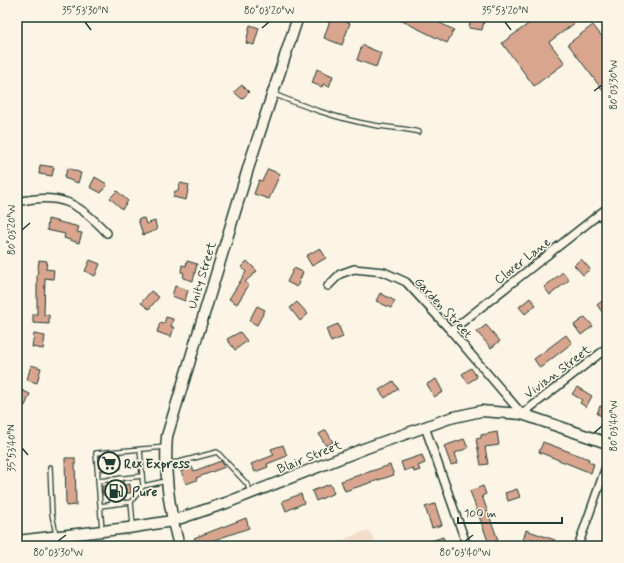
<svg xmlns="http://www.w3.org/2000/svg" width="624" height="563" font-family="Mynerve,sans-serif">
<style>
.built{fill:#f2ddcb}
.building{fill:#d9a58e;stroke:#1f3d34}
.lines{fill:none;stroke-linecap:round;stroke-linejoin:round}
.lane-casing{stroke:#1f3d34;stroke-width:6}
.street-casing{stroke:#1f3d34;stroke-width:10}
.secondary-casing{stroke:#1f3d34;stroke-width:13}
.lane{stroke:#fcf5e5;stroke-width:3.5}
.street{stroke:#fcf5e5;stroke-width:7}
.secondary{stroke:#fcf5e5;stroke-width:10}
.ticks{fill:none;stroke:#1f3d34;stroke-width:1.5}
.labels{text-anchor:middle;stroke-width:3;stroke-linejoin:round;paint-order:stroke}
.street-label{font-size:13px;fill:#1f3d34;stroke:#fcf5e5}
.poi-label{font-size:13px;font-weight:bold;fill:#1f3d34;stroke:#fcf5e5;text-anchor:start}
.neatline{fill:none;stroke:#1f3d34;stroke-width:1.5}
.ticks-label{font-size:10px;text-anchor:middle;fill:#1f3d34}
</style>
<rect width="100%" height="100%" fill="#fcf5e5"/>
<filter id="ink" filterUnits="userSpaceOnUse"><feTurbulence type="fractalNoise" baseFrequency=".025" numOctaves="2"/><feDisplacementMap in="SourceGraphic" scale="8" xChannelSelector="R" yChannelSelector="G"/><feConvolveMatrix kernelMatrix="1 2 1 2 8 2 1 2 1" color-interpolation-filters="sRGB"/></filter>
<g filter="url(#ink)">
<path class="built" d="M368 530 379 546H326Z"/>
<path class="building" d="M331 17 350 23 342 45 324 38Z
M394 17H428L454 30 447 43Z
M471 17H485L482 30 469 28Z
M538 17H583L549 42 565 63 534 86 502 43Z
M250 25 259 28 254 45 246 43Z
M593 25 607 43V96L568 44Z
M362 45 381 53 376 67 357 60Z
M317 69 333 76 329 87 323 84 322 87 312 83Z
M242 85 249 92 242 99 234 92Z
M40 165 54 167 52 176 39 174Z
M68 168 81 173 78 183 64 178Z
M268 169 280 174 269 199 254 194 259 180 262 181Z
M95 177 107 184 101 193 90 187Z
M180 183 189 185 186 200 173 197 175 191H178Z
M117 191 128 201 122 209 110 198Z
M144 218 146 224 155 221 157 230 143 235 138 219Z
M48 219 79 227 77 232 82 233 79 243 64 238 65 234 47 230Z
M320 248 326 258 312 266 306 256Z
M581 259 590 269 583 275 574 265Z
M39 260 47 261 46 269 54 270 53 279 45 278 44 315H49V324L33 323V314H37V277Z
M90 260 100 264 95 276 85 271Z
M187 261 197 264 193 281 183 278 184 273 181 272 182 265 186 266Z
M247 261 257 271 245 282 249 285 237 304 229 299 246 272 241 267Z
M294 268 303 272 297 287 287 282Z
M563 272 569 280 550 295 544 287Z
M175 286 188 290 185 301 172 296Z
M151 291 159 297 149 309 141 303Z
M380 293 395 301 391 308 376 301Z
M607 297V310L603 313 597 305Z
M530 298 536 305 525 314 519 307Z
M297 302 308 314 300 321 290 308Z
M257 306 265 310 257 325 249 321Z
M166 317 173 319 171 327H174L171 337 157 332 160 323 164 324Z
M585 317 593 326 581 335 574 325Z
M338 324 343 337 331 342 326 329Z
M486 325 500 341 491 348 477 332Z
M240 332 247 341 235 350 227 339Z
M34 334 45 336 43 349 32 347Z
M566 335 572 343 540 368 534 359Z
M31 365 41 368 37 383 27 380Z
M471 368 477 377 468 383 462 374Z
M436 379 443 392 434 397 427 384Z
M393 381 398 389 385 398 379 390Z
M577 387 592 396 586 407 580 403 582 400 572 394Z
M19 389 30 394 25 406 17 403Z
M600 406 607 408V418L597 414Z
M326 430 333 442 326 446 319 434Z
M497 432 499 445 485 447 488 464 481 465 476 439 481 438V435Z
M464 439 468 448 455 453 458 463 451 465 444 446Z
M543 442 589 459 588 462 594 464 591 473 539 452Z
M283 445 287 456 267 464 268 467 255 472 251 464 274 455 271 449Z
M120 454 121 469 102 471 100 456Z
M422 455 425 463 418 466 420 470 414 472 413 468 404 471 401 462Z
M65 458H75L76 505 66 506Z
M221 461 225 467 196 478 197 480 186 484 181 471 192 467 194 471Z
M390 465 394 475 345 491 341 481Z
M130 484 131 493H124L121 491 114 494 111 491 108 494 103 495 102 486H108L111 489 114 485H118L121 488 124 485Z
M330 484 334 493 316 501 312 491Z
M483 486 486 494 482 496 498 540 489 544 470 491Z
M517 489 520 497 508 501 505 493Z
M301 494 304 503 286 511 282 501Z
M435 504 442 525 432 528 425 507Z
M246 518 249 528 197 546 194 538Z
M526 530 555 540 553 546H541L542 543 531 539 530 543 523 541Z
M443 537 447 546H433L431 541Z"/>
<g class="lines">
<g class="lane-casing">
<path id="lane" d="M273 94C306 107 338 119 373 125 389 128 404 128 419 132
M140 449 143 486
M168 463 179 462 217 452 247 484 250 492
M50 467 52 514 56 535
M120 478 121 485
M110 479 111 486
M98 481 142 476
M111 494 112 504
M121 494 122 503
M100 506 131 502
M133 526 131 502 143 486 166 481
M102 530 96 453 166 447"/>
</g>
<g class="street-casing">
<path id="street" d="M17 202C59 192 78 202 107 233
M328 286 340 274 354 269 384 272 406 282 451 331 522 414 607 348
M451 331 607 208
M425 427 467 546
M578 546 607 464"/>
</g>
<g class="secondary-casing">
<path id="secondary" d="M17 541 128 528 172 521 226 503 366 448 450 418 481 411 522 414 607 443
M179 546C169 510 164 474 167 436L251 159 298 17"/>
</g>
<use href="#lane" class="lane"/>
<use href="#street" class="street"/>
<use href="#secondary" class="secondary"/>
</g>
</g>
<path class="ticks" d="M85 22 91 30M505 22 511 30M262 28 269 22M594 91 602 85M22 230 30 223M594 433 602 426M22 448 28 455M58 541 66 535M465 541 473 535"/>
<defs>
<g id="supermarket-ring" transform="scale(1.15)"><circle r="9.5" fill="#fcf5e5" stroke="#1f3d34" stroke-width="1.5"/><path d="M-6-5.5h2.5l.6 2H6L4.5 2H-2.5L-4.4-4H-6ZM-1.5 3.2a1.3 1.3 0 1 0 .1 0ZM3 3.2a1.3 1.3 0 1 0 .1 0Z" fill="#1f3d34"/></g>
<g id="fuel-ring" transform="scale(1.15)"><circle r="9.5" fill="#fcf5e5" stroke="#1f3d34" stroke-width="1.5"/><path d="M-5.5-6h7V0h2V4h1.3V-2.5L3-4.5l.8-.8L6-3V5H2.5V1h-1V6h-7ZM-4.2-4.7v3.2H.2V-4.7Z" fill="#1f3d34"/></g>
</defs>
<g fill-rule="evenodd">
<use href="#supermarket-ring" x="109" y="463"/>
<use href="#fuel-ring" x="116" y="491"/>
</g>
<g class="labels">
<g class="street-label">
<text transform="translate(522 260) rotate(-38)" y="5">Clover Lane</text>
<text transform="translate(201 275) rotate(-73)" y="5">Unity Street</text>
<text transform="translate(444 307) rotate(47)" y="5">Garden Street</text>
<text transform="translate(557 371) rotate(-37)" y="5">Vivian Street</text>
<text transform="translate(309 456) rotate(-22)" y="5">Blair Street</text>
</g>
<g class="poi-label">
<text x="124" y="468">Rex Express</text>
<text x="132" y="496">Pure</text>
</g>
</g>
<rect width="624" height="563" fill="none" stroke="#fcf5e5" stroke-width="44"/>
<path d="M458 517v6h104v-6" fill="none" stroke="#1f3d34" stroke-width="2"/>
<text x="464" y="517" font-size="12" fill="#1f3d34" stroke="#fcf5e5" stroke-width="3" paint-order="stroke">100 m</text>
<rect x="22" y="22" width="580" height="519" class="neatline"/>
<g class="ticks-label">
<text x="85" y="14">35°53'30"N</text>
<text x="269" y="14">80°03'20"W</text>
<text x="505" y="14">35°53'20"N</text>
<text transform="translate(613 85) rotate(-90)" y="4">80°03'30"W</text>
<text transform="translate(11 230) rotate(-90)" y="4">80°03'20"W</text>
<text transform="translate(613 426) rotate(-90)" y="4">80°03'40"W</text>
<text transform="translate(11 448) rotate(-90)" y="4">35°53'40"N</text>
<text x="58" y="556">80°03'30"W</text>
<text x="465" y="556">80°03'40"W</text>
</g>
</svg>
